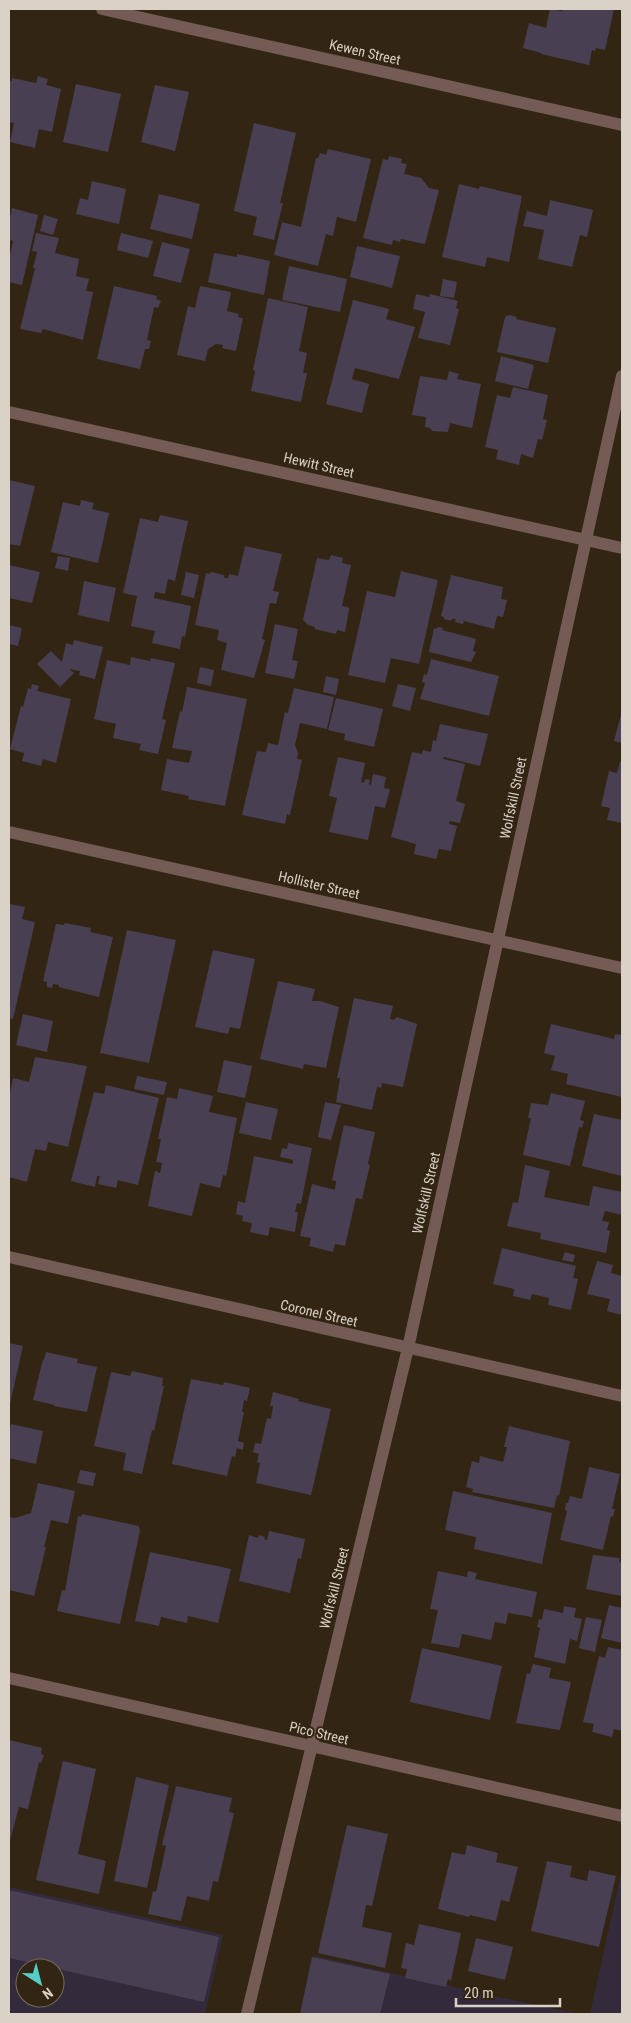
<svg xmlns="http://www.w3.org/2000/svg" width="631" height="2023" font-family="'Roboto Condensed',sans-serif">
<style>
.industrial{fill:#332b3b;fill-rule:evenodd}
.building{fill:#493f52}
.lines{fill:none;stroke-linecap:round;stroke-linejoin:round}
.street{stroke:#755b55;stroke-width:12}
.labels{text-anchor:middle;stroke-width:4;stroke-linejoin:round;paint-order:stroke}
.street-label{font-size:14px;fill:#dad1c7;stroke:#332514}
</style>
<rect width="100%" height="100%" fill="#332514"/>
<path class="industrial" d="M622 1870V2014H590Z
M9 1887 223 1935 205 2014H9ZM25 1968H55V1998H25Z
M315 1956 508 1999 579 2014H302Z"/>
<path class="building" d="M550 9 562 11V9H614L605 50 596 48 595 51 592 50 589 65 541 54V53L523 48 529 23 546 28Z
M38 76 48 79 46 85 61 89 52 132 39 129 35 148 10 142 14 123 9 122V80L12 81V78L36 83Z
M76 84 121 94 108 152 63 142Z
M155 85 189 92 175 151 141 142Z
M254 123 296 133 280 203H283L274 240 253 235 257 217 234 211Z
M328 149 371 159 356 222 337 217 333 236 326 234 318 266 274 255 282 222 301 227 316 158H318L320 153 326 155Z
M389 156 402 159 401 163 407 164 404 174 421 178 429 188 439 190 425 244 401 239 400 242 393 240 392 245 363 238 383 159 388 160Z
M92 181 126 189 119 224 76 214 80 198 88 200Z
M459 184 479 189 480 186 522 196 509 262 487 257 485 267 442 257Z
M159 194 200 204 192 239 150 229Z
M550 200 593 210 587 237 580 235 572 267 538 259 544 230 523 226 527 211 547 216Z
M12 208 38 215 22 285 9 282V260L13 241 9 240V223Z
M44 215 58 219 53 235 40 231Z
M36 233 59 238 55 253 79 259 76 276 89 279 86 291 93 292 83 340 43 329 41 333 20 329 35 268H33L37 252 32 251Z
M121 233 153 241 148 258 117 250Z
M162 242 190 249 181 283 153 276Z
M357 246 400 256 392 288 350 277Z
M214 253 237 257V254L270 261 264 295 208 282Z
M289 266 347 279 340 312 282 300Z
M443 279 457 282 454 298 440 296Z
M114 286 157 296 156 299 161 301 158 308 154 307 147 340 151 341 149 349H145L140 369 97 359Z
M200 286 231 292 227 311 239 314 238 317 243 318 236 351 222 348 223 345 216 344 208 349 205 361 177 355 188 306 195 308Z
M416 294 429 297 430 294 458 301 456 308 459 309 450 345 418 338 425 312 413 309Z
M268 298 308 307 299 351 307 353 303 373H307L301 402 251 391 255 371 253 370Z
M353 300 389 309 386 319 415 327 399 379 355 368 352 379 369 384 362 413 326 404Z
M509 315 517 317 516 319 556 328 548 363 497 352 505 317Z
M501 356 534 365 528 389 495 381Z
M449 371 459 374 457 379 481 384 472 428 450 423 448 432 432 431 430 428 425 427 426 417 412 415 420 376 447 380Z
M513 387 548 395 543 419 547 420 542 440 538 439 533 458 521 454 519 465 496 459 498 450 485 447 497 395 510 398Z
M9 480 35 486 20 546 9 544Z
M81 500 94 503 92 509 109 513 98 563 51 552 63 502 80 506Z
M160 515 188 521 175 581 168 579 165 594 155 592 154 598 191 606 185 637 182 636 180 649 152 643 155 631 131 626 137 596 123 593 140 518 158 522Z
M245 546 282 554 273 591 279 592 276 604 270 603 262 639 265 640 254 678 221 670 227 643 217 640 219 630 195 625 206 573 210 574 211 572 224 575V578H228L229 574 238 576Z
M331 555 343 558 342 563 351 565 342 606 348 607 349 609 345 632 337 630 336 634 315 629V627L308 625 303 620 317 558 329 560Z
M58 556 70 558 68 571 55 568Z
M9 565 40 572 32 603 9 598Z
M401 571 438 580 419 664 391 658 385 683 348 675 367 591 395 597Z
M186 572 199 575 194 598 181 595Z
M451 575 503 587 501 599 507 600 503 617 497 616 494 629 464 621 463 624 455 622 456 619H452L451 621 444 619V617L441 616Z
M84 581 116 588 109 622 78 615Z
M275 624 298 629 292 660 298 661 294 679 265 673Z
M9 625 22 628 18 646 9 644Z
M437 627 443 628 442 630 476 639 473 651 476 652 471 662 429 652 434 628 437 629Z
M74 640 103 647 95 679 79 675 80 671 69 669 74 673 60 687 37 664 51 651 62 662 66 643 73 645Z
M131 657 150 661 151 658 175 663 162 719 166 720 158 754 139 750 141 744 113 738 116 724 94 719 107 660 130 665Z
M431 659 499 676 489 716 420 699 425 683 422 682 424 674 427 675Z
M200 667 214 670 211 686 197 683Z
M326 676 339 679 336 695 323 692Z
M32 684 39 686 37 691 71 699 56 763 43 759 41 766 22 761 24 753 10 749 21 706 23 707 28 688 31 689Z
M398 684 416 688 410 711 392 706Z
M187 687 247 699 225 806 188 799 189 796 161 790 167 759 189 763 192 751 172 748 180 711 182 712Z
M294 688 334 697 327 729 300 723 295 745 298 753 297 759 302 760 290 815 287 814 285 824 242 815 257 751 266 752 268 743 278 745 285 712 288 713Z
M336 698 383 709 374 747 344 740 345 734 328 730Z
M622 711V743L614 741Z
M440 724 488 734 480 766 444 757 443 759 465 764 456 801 465 804 460 823 450 821 449 824 457 826 451 851 439 849 436 859 414 854 416 844 391 837 412 752 422 754 423 750 431 752 433 740 436 741Z
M338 757 365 763 361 782 364 783 365 779 370 780 369 784 371 785 373 774 386 777 384 788 390 789 385 808 375 806 368 840 329 832 337 798 329 796Z
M620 762H622V823L607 820 610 808 601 806 609 771 617 773Z
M9 904 25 907 22 919 35 922 13 1019 9 1018Z
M65 923 91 928 90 932 113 937 99 997 59 987V985L53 984 52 988 47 987V982L43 981 56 924 64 925Z
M127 930 176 940 149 1063 100 1053Z
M213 950 255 959 240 1029 230 1027 228 1034 195 1027Z
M278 981 315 989 312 1001H320L339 1007 326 1068 304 1064 303 1069 260 1059Z
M354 998 393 1006 390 1019 394 1020 397 1017 417 1024 403 1087 382 1083 381 1088 377 1087 372 1110 336 1102 340 1078H337Z
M23 1014 53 1021 47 1052 16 1045Z
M551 1024 614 1039 615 1034 622 1035V1097L566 1084 568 1074 551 1070 555 1056 544 1053Z
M35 1057 87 1066 68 1147 48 1142 46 1151 35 1149 27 1182 9 1177V1097L13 1078 29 1082Z
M224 1060 252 1066 245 1098 217 1092Z
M137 1076 167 1082 164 1095 134 1089Z
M106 1085 159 1098 138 1185 118 1180 116 1188 98 1184 100 1176H97L95 1187 71 1181 94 1092 104 1094Z
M179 1088 213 1096 209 1112 237 1118 226 1176 223 1175 220 1188 200 1183 192 1216 148 1206 155 1171 160 1173 162 1163 156 1162 161 1139H158L167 1097 177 1099Z
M551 1093 585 1101 580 1120 584 1121 582 1128 579 1127 570 1166 523 1155 531 1118H528L531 1103 548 1105Z
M246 1102 278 1109 271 1140 239 1133Z
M325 1102 341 1105 331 1140 318 1137Z
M594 1114 622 1120V1176L582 1166Z
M344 1125 375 1132 368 1164 370 1165 362 1199 356 1198 345 1246 335 1244 333 1252 309 1246 311 1238 300 1236 312 1184 335 1190 336 1181 332 1180Z
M288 1143 312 1148 301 1204 297 1203 295 1212H298L295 1232 270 1227 268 1236 250 1232 252 1223 242 1221 243 1216 236 1214 238 1201 245 1203 254 1156 293 1164V1160L280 1157 282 1148 287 1149Z
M525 1165 550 1171 544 1197 589 1206 593 1186 622 1192V1215L605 1211 602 1221 609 1222 607 1230 610 1231 606 1253 540 1239 541 1233 507 1226 513 1202 518 1203Z
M502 1248 576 1266 573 1278 578 1279 571 1310 548 1305 549 1298 532 1294 530 1300 513 1296 514 1289 493 1284Z
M565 1252 575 1255 573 1262 562 1260Z
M597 1261 613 1265 611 1273 622 1276V1315L607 1311 610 1299 587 1294Z
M9 1343 23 1346 10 1404H9Z
M46 1352 78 1359 77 1363 97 1367 87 1412 54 1406V1405L33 1400 43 1359 44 1360Z
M132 1371 163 1378 162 1386H164L154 1431 152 1430 142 1474 123 1470 126 1453 94 1446 111 1372 130 1376Z
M191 1379 223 1385 224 1382 250 1388 247 1401 244 1400 242 1412H244L238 1441 244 1443 243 1450 237 1448 235 1457 232 1456 227 1476 172 1464Z
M273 1392 299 1399 298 1401 331 1409 311 1495 256 1483 260 1463 257 1462 259 1454 253 1452 255 1443 261 1444 267 1418 271 1419 273 1406H270Z
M11 1424 43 1431 36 1464 9 1458V1432Z
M509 1426 570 1441 559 1496 557 1495 554 1508 472 1492 473 1489 466 1487 472 1461 479 1463 480 1456 503 1462 507 1447H504Z
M589 1467 620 1474 612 1509H615L613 1517 611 1516 603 1550 560 1540 567 1511 565 1510 566 1503H568L570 1496 582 1499Z
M80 1470 96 1473 93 1486 77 1483Z
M38 1483 75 1491 68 1524 51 1520 44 1547H46L34 1596 9 1590V1517L15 1518 31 1513Z
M453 1491 552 1513 542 1564 474 1549 476 1537 445 1530Z
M82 1514 139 1526 140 1531 120 1624 57 1611 62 1590 65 1591 78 1516 81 1517Z
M269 1531 305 1539 301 1559 298 1558 290 1593 239 1581 249 1535 258 1538 259 1535 265 1537 264 1539 267 1540Z
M150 1552 231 1569 218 1623 188 1616 187 1623 161 1617 159 1626 135 1621Z
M593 1555 620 1558 619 1562 622 1563 621 1596 586 1589Z
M438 1571 467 1577 468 1571 477 1573 475 1579 537 1592 532 1617 508 1613 506 1624 495 1622 491 1640 462 1634 459 1648 431 1643 438 1610 430 1609Z
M609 1605 622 1608V1643L601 1638Z
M564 1606 576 1608 574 1617 582 1619 577 1641 570 1639 565 1664 534 1657 540 1628 537 1627 539 1619 542 1620 544 1609 563 1613Z
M586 1617 602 1620 595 1652 579 1648Z
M608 1647 622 1650V1731L614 1729 612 1737 592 1732 594 1724 583 1722 599 1656 605 1658Z
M422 1648 502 1666 490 1720 410 1702Z
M533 1664 551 1668 549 1678 571 1682 560 1730 516 1723 527 1673 530 1674Z
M9 1740 42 1748 41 1754 44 1755 41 1763 39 1762 28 1809 19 1807 9 1844Z
M63 1761 96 1769 78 1854 106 1861 99 1894 36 1880Z
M136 1777 169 1785 147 1888 114 1881Z
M176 1786 232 1798 229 1812 234 1813 218 1882 213 1881 209 1901 187 1896 181 1921 148 1914 153 1891 156 1892 166 1846 162 1845Z
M347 1825 388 1834 372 1906 366 1905 362 1927 392 1933 385 1968 318 1953Z
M467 1845 498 1853 496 1862 518 1867 509 1902 501 1900 496 1921 470 1915 469 1917 438 1909 452 1852 465 1855Z
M547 1861 572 1866 570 1877 587 1881 589 1870 616 1876 599 1947 531 1931Z
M9 1890 219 1937 204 2002 9 1958Z
M419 1924 461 1933 451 1981 448 1979 446 1987 405 1978 407 1969 401 1968 406 1943 414 1945Z
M476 1938 513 1947 505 1980 468 1971Z
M312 1957 390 1974 380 2014H300Z"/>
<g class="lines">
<path class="street" d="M102 9 622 125
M9 412 622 548
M9 832 622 968
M9 1257 622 1396
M9 1678 622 1816
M247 2014 408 1348 622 376"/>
</g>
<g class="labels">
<g class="street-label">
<text transform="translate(365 52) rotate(13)" y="5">Kewen Street</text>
<text transform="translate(319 465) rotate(13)" y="5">Hewitt Street</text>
<text transform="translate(513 798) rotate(-78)" y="5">Wolfskill Street</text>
<text transform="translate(319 885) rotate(13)" y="5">Hollister Street</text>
<text transform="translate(426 1193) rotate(-77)" y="5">Wolfskill Street</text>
<text transform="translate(319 1313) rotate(13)" y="5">Coronel Street</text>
<text transform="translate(334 1588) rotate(-76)" y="5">Wolfskill Street</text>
<text transform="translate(319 1733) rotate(13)" y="5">Pico Street</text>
</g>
</g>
<rect width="631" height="2023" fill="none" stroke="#dad1c7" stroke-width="20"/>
<g transform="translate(40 1983) rotate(144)"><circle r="24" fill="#332514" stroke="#766a5c"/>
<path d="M0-4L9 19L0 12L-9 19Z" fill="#55cec5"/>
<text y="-8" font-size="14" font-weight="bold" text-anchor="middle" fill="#dad1c7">N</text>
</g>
<path d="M456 1998v8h104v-8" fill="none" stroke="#dad1c7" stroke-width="2.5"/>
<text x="464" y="1998" font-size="15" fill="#dad1c7" stroke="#332514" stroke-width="4" paint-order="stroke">20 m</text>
</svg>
